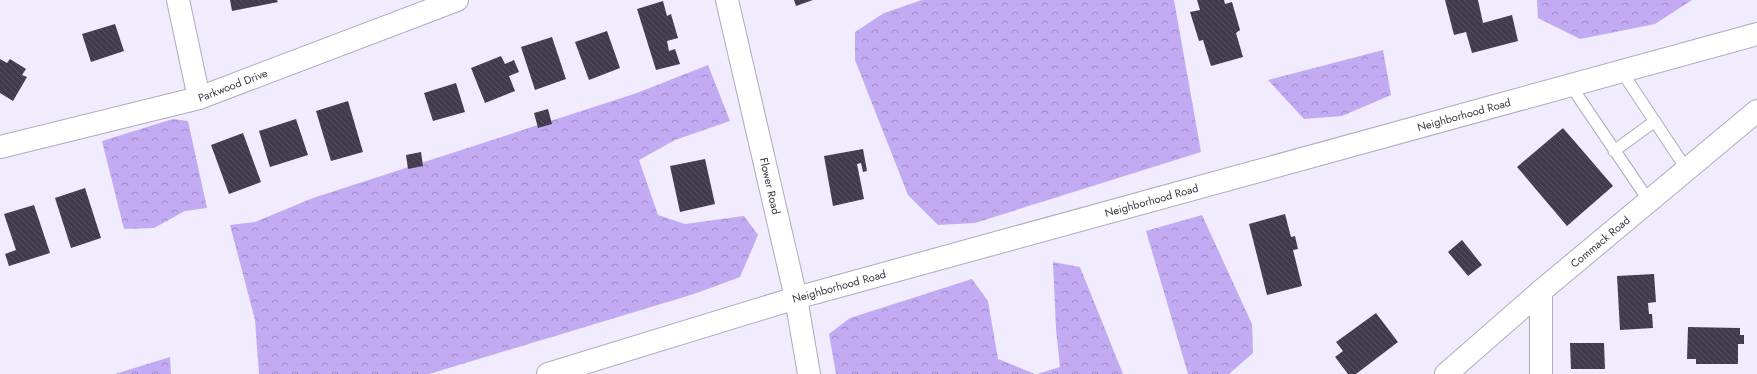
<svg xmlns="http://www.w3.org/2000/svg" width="1757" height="374" font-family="Jost,sans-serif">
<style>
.forest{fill:url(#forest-crowns)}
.building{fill:url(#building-back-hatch)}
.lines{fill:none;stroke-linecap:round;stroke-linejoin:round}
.lane-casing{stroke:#b0aabf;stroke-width:13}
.street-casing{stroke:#b0aabf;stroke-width:24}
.secondary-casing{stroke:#b0aabf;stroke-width:24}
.lane{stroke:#fff;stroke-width:11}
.street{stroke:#fff;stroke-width:22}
.secondary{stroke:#fff;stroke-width:22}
.labels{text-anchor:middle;stroke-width:4;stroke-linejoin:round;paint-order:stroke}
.street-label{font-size:11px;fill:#3c3942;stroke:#f0ebfd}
</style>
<defs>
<pattern id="forest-crowns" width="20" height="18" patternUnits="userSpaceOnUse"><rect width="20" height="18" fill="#c2abf3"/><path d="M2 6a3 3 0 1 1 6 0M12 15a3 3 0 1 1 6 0" fill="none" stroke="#9f8cc6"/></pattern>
<pattern id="building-back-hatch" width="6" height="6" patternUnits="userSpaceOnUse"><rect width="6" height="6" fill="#413b4d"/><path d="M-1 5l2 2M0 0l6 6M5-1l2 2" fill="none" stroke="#55505f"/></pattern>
</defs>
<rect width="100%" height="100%" fill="#f0ebfd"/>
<path class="forest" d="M922 0H1174L1201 152 975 223 938 225 908 195 855 60V32L884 13Z
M1537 0H1692L1655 24 1580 39 1538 18Z
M1383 50 1391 95 1342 116 1304 119 1268 80Z
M708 65 730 121 675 140 639 160 658 215 685 224 744 216 758 235 740 277 694 294 429 374H259L255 320 230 225 255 222 313 198 637 93Z
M173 119 188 121 207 208 185 211 154 228 124 229 102 141Z
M1202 215 1252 324 1253 353 1229 374H1188L1146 231Z
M1053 262 1080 267 1123 374H1037L1060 367 1056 329Z
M972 279 988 301 998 359 1035 374H836L829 334 850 318Z
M170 357 171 374H115Z"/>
<path class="building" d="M230 0H277L278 2 232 11Z
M794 0H813L796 6Z
M1197 0H1224L1225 4 1232 2 1240 30 1236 33 1243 57 1211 66 1203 40 1199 41 1190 12 1200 10Z
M1445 0H1478L1483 23 1512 15 1518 41 1472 53 1466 32 1454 35Z
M663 1 667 16 671 14 678 38 667 41 669 51 675 49 680 64 656 70 637 9Z
M115 24 124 51 91 62 82 34Z
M607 31 620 68 589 80 575 42Z
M552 37 566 79 535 90 521 47Z
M501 56 505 64 514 60 519 72 509 76 515 91 485 103 471 68Z
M0 59 7 63 10 59 26 69 22 75 27 77 13 101 0 93Z
M456 83 465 112 433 121 424 93Z
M348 101 363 152 331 161 316 111Z
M548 109 552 124 538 128 534 113Z
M296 119 308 155 270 167 259 131Z
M1563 128 1613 186 1567 226 1517 167Z
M243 133 261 182 229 194 211 145Z
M863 149 867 171 863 172 861 163 857 164 864 199 833 206 824 156Z
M421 152 423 166 408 169 406 155Z
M705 159 715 204 680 212 670 166Z
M85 188 101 238 71 248 55 198Z
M34 205 50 253 9 266 5 254 16 250 4 214Z
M1285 214 1291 237 1295 236 1298 249 1293 250 1302 286 1267 295 1249 224Z
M1462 240 1482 265 1468 276 1448 252Z
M1654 274 1656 302 1648 303 1649 314H1652L1653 328 1620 330 1617 276Z
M1376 313 1398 342 1356 374H1348L1335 357 1343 351 1336 342Z
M1688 327 1740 328V335H1744V344H1738V364H1696V359H1687Z
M1570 343H1604L1605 369H1571Z"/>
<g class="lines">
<g class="lane-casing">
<path id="lane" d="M1622 72 1687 170
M1571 86 1649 201
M1614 151 1655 121"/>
</g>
<g class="street-casing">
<g id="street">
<path d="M178 0 199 98"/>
<path id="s1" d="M727 0 796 298 809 374"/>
<path id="s2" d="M0 147 199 98 457 0"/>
<path id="s3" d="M1446 374 1541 291 1757 111"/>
<path d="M1541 374V291"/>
</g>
</g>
<g class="secondary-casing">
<g id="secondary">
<path id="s4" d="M548 374 796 298 1757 34"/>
</g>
</g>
<use href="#lane" class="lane"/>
<use href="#street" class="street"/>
<use href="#secondary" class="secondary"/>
</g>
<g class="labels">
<g class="street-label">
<text dy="4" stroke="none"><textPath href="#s2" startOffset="241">Parkwood Drive</textPath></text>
<text dy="4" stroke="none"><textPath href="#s4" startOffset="952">Neighborhood Road</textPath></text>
<text dy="4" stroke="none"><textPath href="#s1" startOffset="191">Flower Road</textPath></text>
<text dy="4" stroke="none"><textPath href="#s4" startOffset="628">Neighborhood Road</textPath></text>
<text dy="4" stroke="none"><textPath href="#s3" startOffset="203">Commack Road</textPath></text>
<text dy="4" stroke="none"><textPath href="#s4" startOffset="304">Neighborhood Road</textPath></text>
</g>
</g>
</svg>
